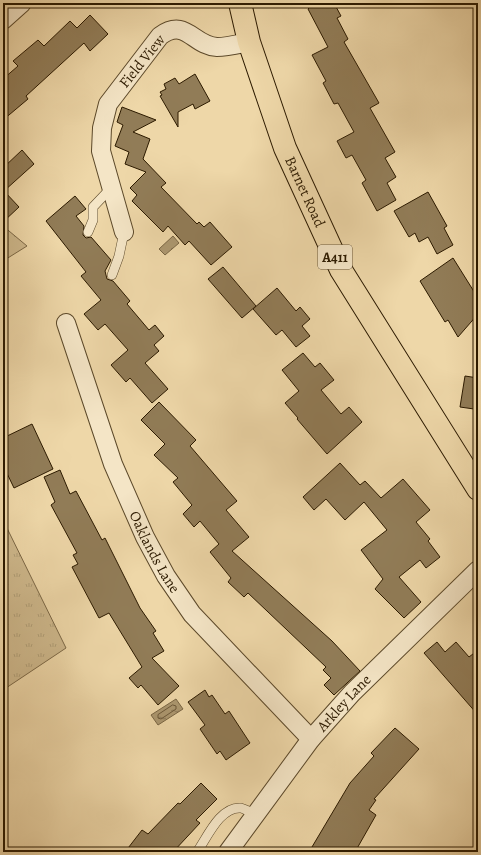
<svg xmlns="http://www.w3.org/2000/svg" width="481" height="855" font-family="Alegreya,serif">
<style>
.grass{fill:url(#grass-tufts);stroke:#7c6846}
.water{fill:url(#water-ripples);stroke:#796543}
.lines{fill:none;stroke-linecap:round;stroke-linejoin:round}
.shore{stroke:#6c5838;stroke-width:1}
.building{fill:#917c57;stroke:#2c1a00}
.service-casing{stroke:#5c492a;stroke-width:10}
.minor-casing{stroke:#5c492a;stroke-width:20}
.primary-casing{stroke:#2c1a00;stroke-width:24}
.service{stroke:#f4e5c6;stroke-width:9}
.minor{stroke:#f4e5c6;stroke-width:18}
.primary{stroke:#eed7a8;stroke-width:22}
.labels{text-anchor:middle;stroke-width:3.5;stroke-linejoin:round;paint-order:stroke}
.shield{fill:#f4e5c6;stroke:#68573b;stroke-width:1}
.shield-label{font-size:14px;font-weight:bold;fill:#2c1a00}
.street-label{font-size:15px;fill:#2c1a00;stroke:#f4e5c6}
</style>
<defs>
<pattern id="grass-tufts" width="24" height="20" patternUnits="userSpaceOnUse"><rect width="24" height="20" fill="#cdb78b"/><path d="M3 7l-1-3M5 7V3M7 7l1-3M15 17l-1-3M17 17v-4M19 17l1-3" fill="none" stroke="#b09d76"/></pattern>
<pattern id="water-ripples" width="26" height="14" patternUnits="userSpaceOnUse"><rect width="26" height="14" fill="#ac976f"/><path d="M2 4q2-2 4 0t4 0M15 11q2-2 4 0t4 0" fill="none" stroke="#8c7a59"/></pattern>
</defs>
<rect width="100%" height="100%" fill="#eed7a8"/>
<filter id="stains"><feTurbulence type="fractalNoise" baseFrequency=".005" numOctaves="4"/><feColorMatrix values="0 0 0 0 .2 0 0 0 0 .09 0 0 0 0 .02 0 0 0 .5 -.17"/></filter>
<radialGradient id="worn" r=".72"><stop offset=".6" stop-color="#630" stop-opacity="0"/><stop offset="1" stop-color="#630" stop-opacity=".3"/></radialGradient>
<path class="grass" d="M3 226 27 246 3 261Z
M3 520 66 648 3 690Z"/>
<path class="water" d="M173 236 179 243 165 255 159 249Z
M176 699 183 709 158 725 151 715Z"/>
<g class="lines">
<path class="shore" d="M173 705 176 706V709L161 719 158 718V715Z"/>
</g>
<path class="building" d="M308 3H334L341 16 337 18 348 39 344 42 379 103 370 108 395 152 385 158 396 177 387 183 396 200 377 211 362 183 366 180 352 155 346 158 337 141 354 132 338 103 334 104 323 83 326 81 312 55 328 47 308 9 310 7Z
M90 15 108 34 90 51 84 43 26 96 28 99 3 120V79L18 66 13 61 38 40 44 46 70 21 77 28Z
M195 74 210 101 195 109 193 104 178 112V127L160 96 162 95 160 92 166 89 164 84 175 78 179 84Z
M122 107 156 120 133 132 150 139 143 159 166 183 161 187 197 224 199 222 204 227 210 222 232 247 211 265 189 241 185 245 168 226 163 232 132 201 137 195 130 188 146 172 125 164 129 152 115 146 123 125 117 122Z
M22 150 34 164 4 191 19 207 3 222V168Z
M428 192 447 226 444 228 453 245 437 254 428 237 419 242 415 233 409 237 394 211Z
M75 196 86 209 76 216 84 226 83 235 86 238 91 237 111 260 105 271 107 279 113 281 130 301 127 304 149 330 155 325 164 336 154 345 159 351 145 363 168 389 152 403 130 378 126 382 111 365 128 350 105 324 98 330 84 314 101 300 81 276 86 272 46 221Z
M453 258 478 298V314L458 337 448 320 445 322 420 281Z
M223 267 256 306 242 318 208 279Z
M277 288 296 311 300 307 310 319 302 326 310 336 296 347 282 330 276 335 253 309Z
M303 353 315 367 320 363 334 380 321 390 341 414 349 407 362 422 327 454 297 419 298 418 285 403 299 391 282 370Z
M465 376 478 378V404H474V409L460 407Z
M159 402 196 440 190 446 237 501 226 510 249 537 232 551 332 641 360 671 334 695 324 685 331 678 323 670 326 667 248 593 244 597 228 582 231 578 210 552 219 544 200 521 194 527 183 514 192 505 173 482 178 478 154 455 165 444 141 420Z
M32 424 53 469 14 488 3 465V438Z
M340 463 360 485 365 481 381 498 403 479 430 510 416 522 430 539 428 541 440 557 426 568 420 560 399 577 421 602 404 618 375 589 383 579 361 550 387 530 364 502 345 520 326 499 314 510 303 497Z
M60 470 70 494 76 491 102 540 105 538 140 608 156 631 153 633 164 651 152 658 179 686 158 705 141 685 138 688 129 678 142 667 109 613 99 618 72 567 78 564 73 555 77 553 51 505 55 502 44 477Z
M437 642 445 652 456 642 469 657 478 650V715L424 653Z
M205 690 209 697 212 695 225 714 229 711 250 743 226 760 220 751 217 754 200 729 205 725 188 702Z
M395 728 419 749 374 799 376 800 369 810 376 815 355 852H309L350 783 374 756 371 753Z
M201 783 217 799 196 820 200 823 173 852H125L142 830 148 834 178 803 180 804Z"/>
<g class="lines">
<g class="service-casing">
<path id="service" d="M88 232 93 220V207L111 188
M112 275 119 256 124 232
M197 852C207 838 220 806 241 808 245 809 251 813 256 814"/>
</g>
<g class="minor-casing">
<g id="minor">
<path d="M3 20 22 3"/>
<path d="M124 232 101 151 102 128 108 104 160 36C186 17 193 46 217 47 227 47 239 44 249 42"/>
<path id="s1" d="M66 323 113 464 145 537 166 576 192 614 311 739"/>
<path id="s2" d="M228 852 311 739 352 693 478 570"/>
</g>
</g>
<g class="primary-casing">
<g id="primary">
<path id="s3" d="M240 3 249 42 285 148 341 270 478 489"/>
</g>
</g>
<use href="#service" class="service"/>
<use href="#minor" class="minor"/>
<use href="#primary" class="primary"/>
</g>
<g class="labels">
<rect class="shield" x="318" y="245" width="34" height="24" rx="3"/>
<g class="shield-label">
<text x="335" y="262">A411</text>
</g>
<g class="street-label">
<text transform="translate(142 61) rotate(-51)" y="5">Field View</text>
<text dy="5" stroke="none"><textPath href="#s3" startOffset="200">Barnet Road</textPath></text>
<text dy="5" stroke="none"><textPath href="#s1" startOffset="246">Oaklands Lane</textPath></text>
<text dy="5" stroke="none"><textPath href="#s2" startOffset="189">Arkley Lane</textPath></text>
</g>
</g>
<rect width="481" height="855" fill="none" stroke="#eed7a8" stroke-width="16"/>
<rect x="4" y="4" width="473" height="847" fill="none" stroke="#2c1a00" stroke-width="2"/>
<rect x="8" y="8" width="465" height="839" fill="none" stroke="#2c1a00"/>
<rect width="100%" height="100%" filter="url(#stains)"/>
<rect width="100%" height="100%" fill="url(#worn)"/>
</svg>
